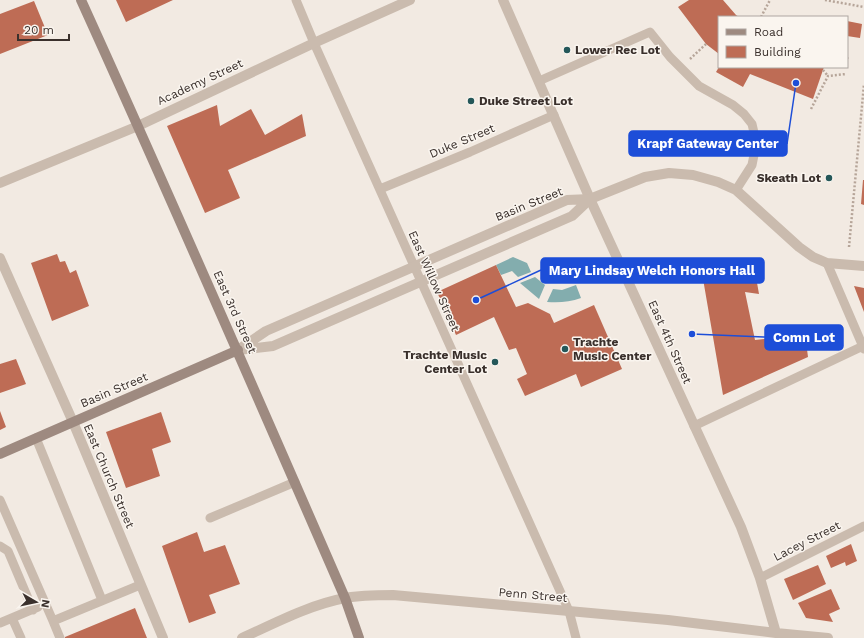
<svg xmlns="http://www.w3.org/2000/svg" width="864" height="638" font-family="'Work Sans',sans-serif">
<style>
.water{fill:#83adae}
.building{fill:#be6c55}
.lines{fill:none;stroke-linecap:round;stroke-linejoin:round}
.path{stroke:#b6a599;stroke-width:2.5;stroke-dasharray:2 2;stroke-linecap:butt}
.service{stroke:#cabbae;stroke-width:9}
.minor{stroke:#cabbae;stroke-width:10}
.tertiary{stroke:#cabbae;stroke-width:10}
.secondary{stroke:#9e8a80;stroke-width:10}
.poi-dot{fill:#245759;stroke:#faf5ef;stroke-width:1.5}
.labels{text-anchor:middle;stroke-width:3;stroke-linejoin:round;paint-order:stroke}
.poi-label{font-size:12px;font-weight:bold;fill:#3a302c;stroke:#faf5ef;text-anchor:start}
.street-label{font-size:12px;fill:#3a302c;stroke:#faf5ef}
.leader{fill:none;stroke:#1d4ed8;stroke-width:1.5}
.callout-dot{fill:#1d4ed8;stroke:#faf5ef;stroke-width:1.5}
.callout{fill:#1d4ed8;stroke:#1d4ed8;stroke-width:1.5}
.callout-label{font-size:13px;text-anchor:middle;font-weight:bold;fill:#fff}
</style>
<rect width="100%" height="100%" fill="#f2eae2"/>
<path class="water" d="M513 257 527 263 531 272 518 277 512 271 501 275 496 265Z
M535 277 545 285 539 299 520 283Z
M576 285 581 298C570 302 559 303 547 302L553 289 562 290Z"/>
<path class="building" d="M116 0H173L126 22Z
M689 0H723L736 15 739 17H719V54L706 44 678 7Z
M34 1 48 35 0 54V14Z
M847 21 862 24 860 38 847 36Z
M719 67H824L813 99 750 74 743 87 716 72Z
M217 105 220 126 251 109 265 135 302 114 306 136 228 170 240 198 205 213 167 126Z
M863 180H864V205L861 204Z
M57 254 60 262 65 261 70 273 76 270 89 306 52 321 31 263Z
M496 265 516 307 528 303 550 314 554 323 594 305 622 369 581 387 576 374 525 396 517 379 527 374 516 348 509 350 494 317 456 335 437 292Z
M702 273 756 277 759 294 745 292 755 340 805 334 808 357 723 395Z
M854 286 864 288V312Z
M16 359 26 384 0 393V364Z
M0 411 6 427 0 430Z
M161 412 171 442 152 449 160 476 126 488 106 432Z
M197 532 204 552 225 545 240 584 209 595 216 613 189 623 162 546Z
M851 544 857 561 846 566 845 562 831 568 826 556Z
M818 565 826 584 793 600 784 579Z
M831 589 840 609 829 614 833 622 806 618 798 603Z
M135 608 147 638H65V637Z"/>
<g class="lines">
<path class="path" d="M825 0 864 7
M761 17 770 0
M847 58 848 59
M690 59 706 44
M823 70 828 76
M811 109 828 76 846 74
M849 247 864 84"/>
<path class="service" d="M296 0 314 43 569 611 576 638
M539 81 650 32 670 57 699 86 733 105 744 114 752 124 755 137V150L752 165 736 190
M380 189 470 152 554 115
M827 263 864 349
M694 426 863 346
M36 438 102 600
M0 500 53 621
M210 518 295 482
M0 546 8 551 33 610
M760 578 864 526
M12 618 21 638
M0 623 38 607
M60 638 53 621 140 585"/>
<path class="minor" d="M503 0 590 199 741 527 760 578 776 633
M0 183 138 126 314 43 410 0
M0 258 73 422 163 638
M242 638C275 623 309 605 345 598 361 595 377 595 393 595L668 620 776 633 828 638"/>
<path class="tertiary" d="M590 199 572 216 273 346 238 350 266 331 567 200Z
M590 199 645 177 669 173 693 175 718 182 736 190 799 247 813 257 827 263 864 266"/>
<path class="secondary" d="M81 0C171 198 258 398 345 598L359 638
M0 454 238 350"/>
</g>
<g class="poi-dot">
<circle cx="567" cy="50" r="4"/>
<circle cx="471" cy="101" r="4"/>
<circle cx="829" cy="178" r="4"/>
<circle cx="565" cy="349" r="4"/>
<circle cx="495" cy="362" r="4"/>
</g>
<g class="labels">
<g class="poi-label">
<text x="575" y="54">Lower Rec Lot</text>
<text x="479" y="105">Duke Street Lot</text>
<text x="821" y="182" text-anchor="end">Skeath Lot</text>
<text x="573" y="346">Trachte<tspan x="573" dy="14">Music Center</tspan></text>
<text x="487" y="359" text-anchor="end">Trachte Music<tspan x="487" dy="14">Center Lot</tspan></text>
</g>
<g class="street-label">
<text transform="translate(200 82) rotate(-25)" y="4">Academy Street</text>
<text transform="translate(462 141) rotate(-23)" y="4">Duke Street</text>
<text transform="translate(529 204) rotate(-22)" y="4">Basin Street</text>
<text transform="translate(434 281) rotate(66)" y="4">East Willow Street</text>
<text transform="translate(235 312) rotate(66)" y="4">East 3rd Street</text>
<text transform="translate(670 342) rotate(66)" y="4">East 4th Street</text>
<text transform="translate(114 390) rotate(-23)" y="4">Basin Street</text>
<text transform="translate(109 476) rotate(67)" y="4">East Church Street</text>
<text transform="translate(807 541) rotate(-27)" y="4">Lacey Street</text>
<text transform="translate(533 595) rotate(5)" y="4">Penn Street</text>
</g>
</g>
<path class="leader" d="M796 83L787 144M476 300L541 270M692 334L765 337"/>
<g class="callout-dot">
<circle cx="796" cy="83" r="4"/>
<circle cx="476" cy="300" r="4"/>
<circle cx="692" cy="334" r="4"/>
</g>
<g class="callout">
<rect x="629" y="131" width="158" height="25" rx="4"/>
<rect x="541" y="258" width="223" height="25" rx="4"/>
<rect x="765" y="325" width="78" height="25" rx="4"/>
</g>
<g class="callout-label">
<text x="708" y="148">Krapf Gateway Center</text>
<text x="652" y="275">Mary Lindsay Welch Honors Hall</text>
<text x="804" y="342">Comn Lot</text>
</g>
<rect x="718" y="16" width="130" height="52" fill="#faf5ef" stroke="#ada6a1"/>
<rect x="726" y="29" width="20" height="6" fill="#9e8a80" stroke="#ada6a1"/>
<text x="754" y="36" font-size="12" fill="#3a302c">Road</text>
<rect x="726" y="46" width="20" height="12" fill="#be6c55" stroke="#ada6a1"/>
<text x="754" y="56" font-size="12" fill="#3a302c">Building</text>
<g transform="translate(36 602) rotate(99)" stroke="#faf5ef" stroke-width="3" paint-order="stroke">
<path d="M0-3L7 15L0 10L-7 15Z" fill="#3a302c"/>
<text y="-6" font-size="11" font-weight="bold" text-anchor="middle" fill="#3a302c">N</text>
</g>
<path d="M18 34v6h51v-6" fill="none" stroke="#3a302c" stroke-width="2"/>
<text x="24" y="34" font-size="12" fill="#3a302c" stroke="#faf5ef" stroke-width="3" paint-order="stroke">20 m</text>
</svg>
